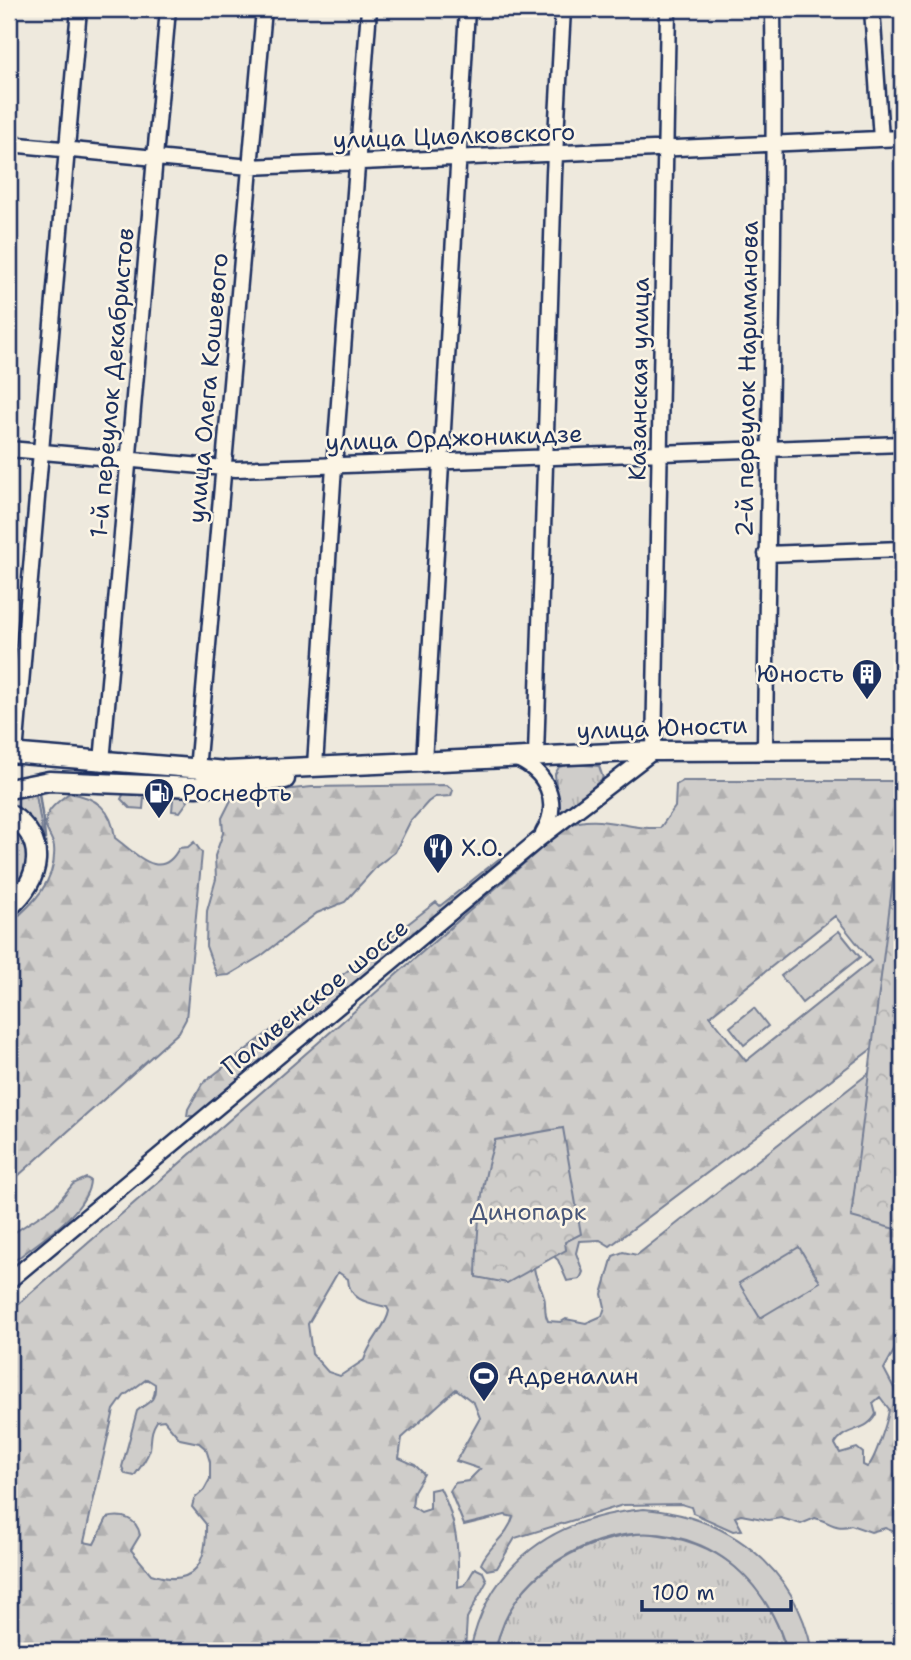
<svg xmlns="http://www.w3.org/2000/svg" width="911" height="1660" font-family="'Shantell Sans',sans-serif">
<style>
.grass{fill:url(#grass-tufts);stroke:#757e94;stroke-width:2}
.forest{fill:url(#forest-firs);stroke:#757e94;stroke-width:2;fill-rule:evenodd}
.park{fill:url(#park-crowns);stroke:#757e94;stroke-width:2}
.pitch{fill:#cfcdca;stroke:#757e94;stroke-width:2}
.lines{fill:none;stroke-linecap:round;stroke-linejoin:round}
.stream{stroke:#6c778f;stroke-width:2.5}
.minor-casing{stroke:#1b2f5e;stroke-width:19}
.major-casing{stroke:#1b2f5e;stroke-width:23}
.minor{stroke:#fcf5e5;stroke-width:14}
.major{stroke:#fcf5e5;stroke-width:18}
.labels{text-anchor:middle;stroke-width:5;stroke-linejoin:round;paint-order:stroke}
.street-label{font-size:24px;fill:#1b2f5e;stroke:#fcf5e5}
.poi-label{font-size:24px;fill:#1b2f5e;stroke:#fcf5e5;text-anchor:start}
.park-label{font-size:24px;fill:#485679;stroke:#fcf5e5}
</style>
<defs>
<pattern id="grass-tufts" width="24" height="20" patternUnits="userSpaceOnUse" patternTransform="scale(1.75)"><rect width="24" height="20" fill="#cfcdca"/><path d="M3 7l-1-3M5 7V3M7 7l1-3M15 17l-1-3M17 17v-4M19 17l1-3" fill="none" stroke="#b1b0b0"/></pattern>
<pattern id="forest-firs" width="22" height="20" patternUnits="userSpaceOnUse" patternTransform="scale(1.75)"><rect width="22" height="20" fill="#cfcdca"/><path d="M5 1l3.5 6h-7zM16 11l3.5 6h-7z" fill="#b1b0b0"/></pattern>
<pattern id="park-crowns" width="20" height="18" patternUnits="userSpaceOnUse" patternTransform="scale(1.75)"><rect width="20" height="18" fill="#cfcdca"/><path d="M2 6a3 3 0 1 1 6 0M12 15a3 3 0 1 1 6 0" fill="none" stroke="#b1b0b0"/></pattern>
</defs>
<rect width="100%" height="100%" fill="#eee9dd"/>
<filter id="ink" filterUnits="userSpaceOnUse"><feTurbulence type="fractalNoise" baseFrequency=".0143" numOctaves="2"/><feDisplacementMap in="SourceGraphic" scale="14" xChannelSelector="R" yChannelSelector="G"/><feConvolveMatrix kernelMatrix="1 2 1 2 8 2 1 2 1" color-interpolation-filters="sRGB"/></filter>
<g filter="url(#ink)">
<path class="grass" d="M570 764 599 766 603 778 559 818 555 774 559 767Z
M35 789 46 853 44 869 33 891 39 872 9 807V793Z
M125 791 183 794 188 801 180 812 172 811 173 800 144 798 143 809 130 808 121 799Z
M9 820 26 840 29 869 9 899Z
M645 1533C721 1540 765 1579 787 1651H495C510 1578 574 1540 645 1533Z"/>
<path class="forest" d="M683 781H902V1026L610 1246 600 1240 579 1241 576 1253 583 1272 580 1279 567 1281 558 1260 550 1253 534 1264C533 1280 545 1288 545 1304 546 1312 544 1313 548 1321L561 1322 566 1319 586 1323 602 1316 605 1307 602 1294 613 1256 623 1252 637 1255 902 1047V1336L884 1369 895 1390 902 1374V1535L885 1528 871 1532 851 1525C836 1531 829 1521 815 1518L801 1524 781 1518 768 1520 741 1515 735 1517 742 1530 733 1531 693 1513 691 1507 681 1504 623 1505 515 1538 497 1568 487 1570 481 1564C488 1546 508 1536 513 1517L505 1515 464 1525 450 1491 455 1483 468 1481 480 1469 456 1461 480 1418 474 1403 456 1389 402 1438 399 1458 415 1465 424 1474 414 1491 412 1506 421 1512 430 1509V1490L440 1488C457 1520 459 1551 458 1587L465 1585 475 1568 483 1572 487 1581 467 1618 465 1651H9V1312L567 826C597 812 626 830 660 828L675 807 676 785ZM835 916 871 961 746 1061 710 1016ZM338 1272 348 1279C349 1301 369 1303 387 1307L389 1311C387 1326 370 1340 364 1360L340 1376 328 1372 312 1354 308 1324ZM147 1379 155 1384C156 1403 148 1401 137 1411L122 1467 125 1474 134 1476C140 1468 147 1459 150 1449 152 1437 150 1432 157 1421L164 1420 180 1439 199 1443 206 1449 210 1462V1479L204 1490 194 1499 192 1507 206 1524C207 1561 196 1589 151 1574L131 1550 140 1535C137 1518 122 1514 107 1518L94 1544 84 1542 114 1410 124 1396ZM880 1397 889 1409C888 1420 874 1463 867 1467L863 1465V1453L857 1448 840 1453 835 1444C845 1426 867 1433 876 1414L873 1403Z
M447 785 453 790 451 796 435 797 428 802 410 822 395 852 377 866 345 902 317 913 261 956 229 975 217 976 206 946 207 911 216 879 215 856 223 833 222 818 232 798 240 794 312 787Z
M69 793C96 797 112 809 115 838 137 854 161 883 179 848L188 847 194 842 202 853 186 1019 179 1032 9 1184V924C32 905 57 881 54 847 53 840 48 834 46 827 43 811 58 802 69 793Z
M500 858 505 859 393 956 195 1116H187L188 1109 202 1084 436 902 440 906Z
M86 1178 90 1180C89 1213 33 1245 9 1265V1236L55 1206 73 1184Z"/>
<path class="park" d="M902 808V1231L851 1217Z
M563 1128 581 1234 565 1242 566 1250 507 1283 476 1277C477 1230 480 1185 495 1140Z"/>
<path class="pitch" d="M839 931 860 957 802 1003 781 976Z
M754 1008 768 1026 744 1045 730 1027Z
M799 1247 820 1282 760 1318 739 1283Z
M644 1509C728 1516 795 1566 812 1651H787C758 1550 660 1502 565 1556 528 1577 504 1609 495 1651H470C489 1561 556 1517 644 1509Z"/>
<g class="lines">
<path class="stream" d="M26 902C56 869 44 833 39 793"/>
<g class="minor-casing">
<path id="minor" d="M872 9 881 139
M9 144 250 167 902 138
M9 449 236 469 902 444
M766 554 902 549
M765 750C767 503 776 256 773 9
M15 754 79 9
M536 756 554 174 563 9
M514 758C546 770 562 802 543 833
M102 762 168 9
M424 762 467 9
M315 766 333 481 369 9
M197 770 264 9
M9 1281 538 840 654 751 668 9"/>
</g>
<g class="major-casing">
<path id="major" d="M9 753 227 771 654 751 902 750
M9 789 49 781 196 787 285 779
M9 814C49 839 41 880 9 907"/>
</g>
<use href="#minor" class="minor"/>
<use href="#major" class="major"/>
</g>
</g>
<defs>
<g id="building-pin" transform="scale(1.575)"><path d="M0 17L-7.5 6A9.5 9.5 0 1 1 7.5 6Z" fill="#1b2f5e" stroke="#fcf5e5"/><path d="M-4-6H4V6H1V3H-1V6H-4ZM-2.5-4.3h1.7v1.8h-1.7ZM.8-4.3h1.7v1.8H.8ZM-2.5-1h1.7V.8h-1.7ZM.8-1h1.7V.8H.8Z" fill="#fff"/></g>
<g id="fuel-pin" transform="scale(1.575)"><path d="M0 17L-7.5 6A9.5 9.5 0 1 1 7.5 6Z" fill="#1b2f5e" stroke="#fcf5e5"/><path d="M-5.5-6h7V0h2V4h1.3V-2.5L3-4.5l.8-.8L6-3V5H2.5V1h-1V6h-7ZM-4.2-4.7v3.2H.2V-4.7Z" fill="#fff"/></g>
<g id="restaurant-pin" transform="scale(1.575)"><path d="M0 17L-7.5 6A9.5 9.5 0 1 1 7.5 6Z" fill="#1b2f5e" stroke="#fcf5e5"/><path d="M-5-6h1v4h1v-4h1v4h1v-4h1v5L-1.5 .5V6h-2V.5L-5-1ZM5-6V6H3V1.5H1.5Q1.5-4 5-6Z" fill="#fff"/></g>
<g id="stadium-pin" transform="scale(1.575)"><path d="M0 17L-7.5 6A9.5 9.5 0 1 1 7.5 6Z" fill="#1b2f5e" stroke="#fcf5e5"/><path d="M0-5a6.5 5 0 1 0 0 10a6.5 5 0 1 0 0-10ZM-3.5-1.8h7v3.6h-7Z" fill="#fff"/></g>
</defs>
<g fill-rule="evenodd">
<use href="#building-pin" x="867" y="674"/>
<use href="#fuel-pin" x="159" y="793"/>
<use href="#restaurant-pin" x="438" y="848"/>
<use href="#stadium-pin" x="484" y="1376"/>
</g>
<g class="labels">
<g class="street-label">
<text transform="translate(454 136) rotate(-2)" y="8">улица Циолковского</text>
<text transform="translate(639 379) rotate(-89)" y="8">Казанская улица</text>
<text transform="translate(747 379) rotate(-89)" y="8">2-й переулок Нариманова</text>
<text transform="translate(112 383) rotate(-85)" y="8">1-й переулок Декабристов</text>
<text transform="translate(208 388) rotate(-85)" y="8">улица Олега Кошевого</text>
<text transform="translate(454 438) rotate(-2)" y="8">улица Орджоникидзе</text>
<text transform="translate(662 728) rotate(-2)" y="8">улица Юности</text>
<text transform="translate(315 997) rotate(-39)" y="8">Поливенское шоссе</text>
</g>
<g class="poi-label">
<text x="844" y="682" text-anchor="end">Юность</text>
<text x="182" y="801">Роснефть</text>
<text x="461" y="856">Х.О.</text>
<text x="507" y="1384">Адреналин</text>
</g>
<g class="park-label">
<text x="528" y="1220">Динопарк</text>
</g>
</g>
<rect width="911" height="1660" fill="none" stroke="#fcf5e5" stroke-width="35"/>
<rect x="18" y="18" width="876" height="1625" fill="none" stroke="#1b2f5e" stroke-width="2.5" filter="url(#ink)"/>
<path d="M642 1600v10h149v-10" fill="none" stroke="#1b2f5e" stroke-width="3.5"/>
<text x="652" y="1600" font-size="21" fill="#1b2f5e" stroke="#fcf5e5" stroke-width="5" paint-order="stroke">100 m</text>
</svg>
